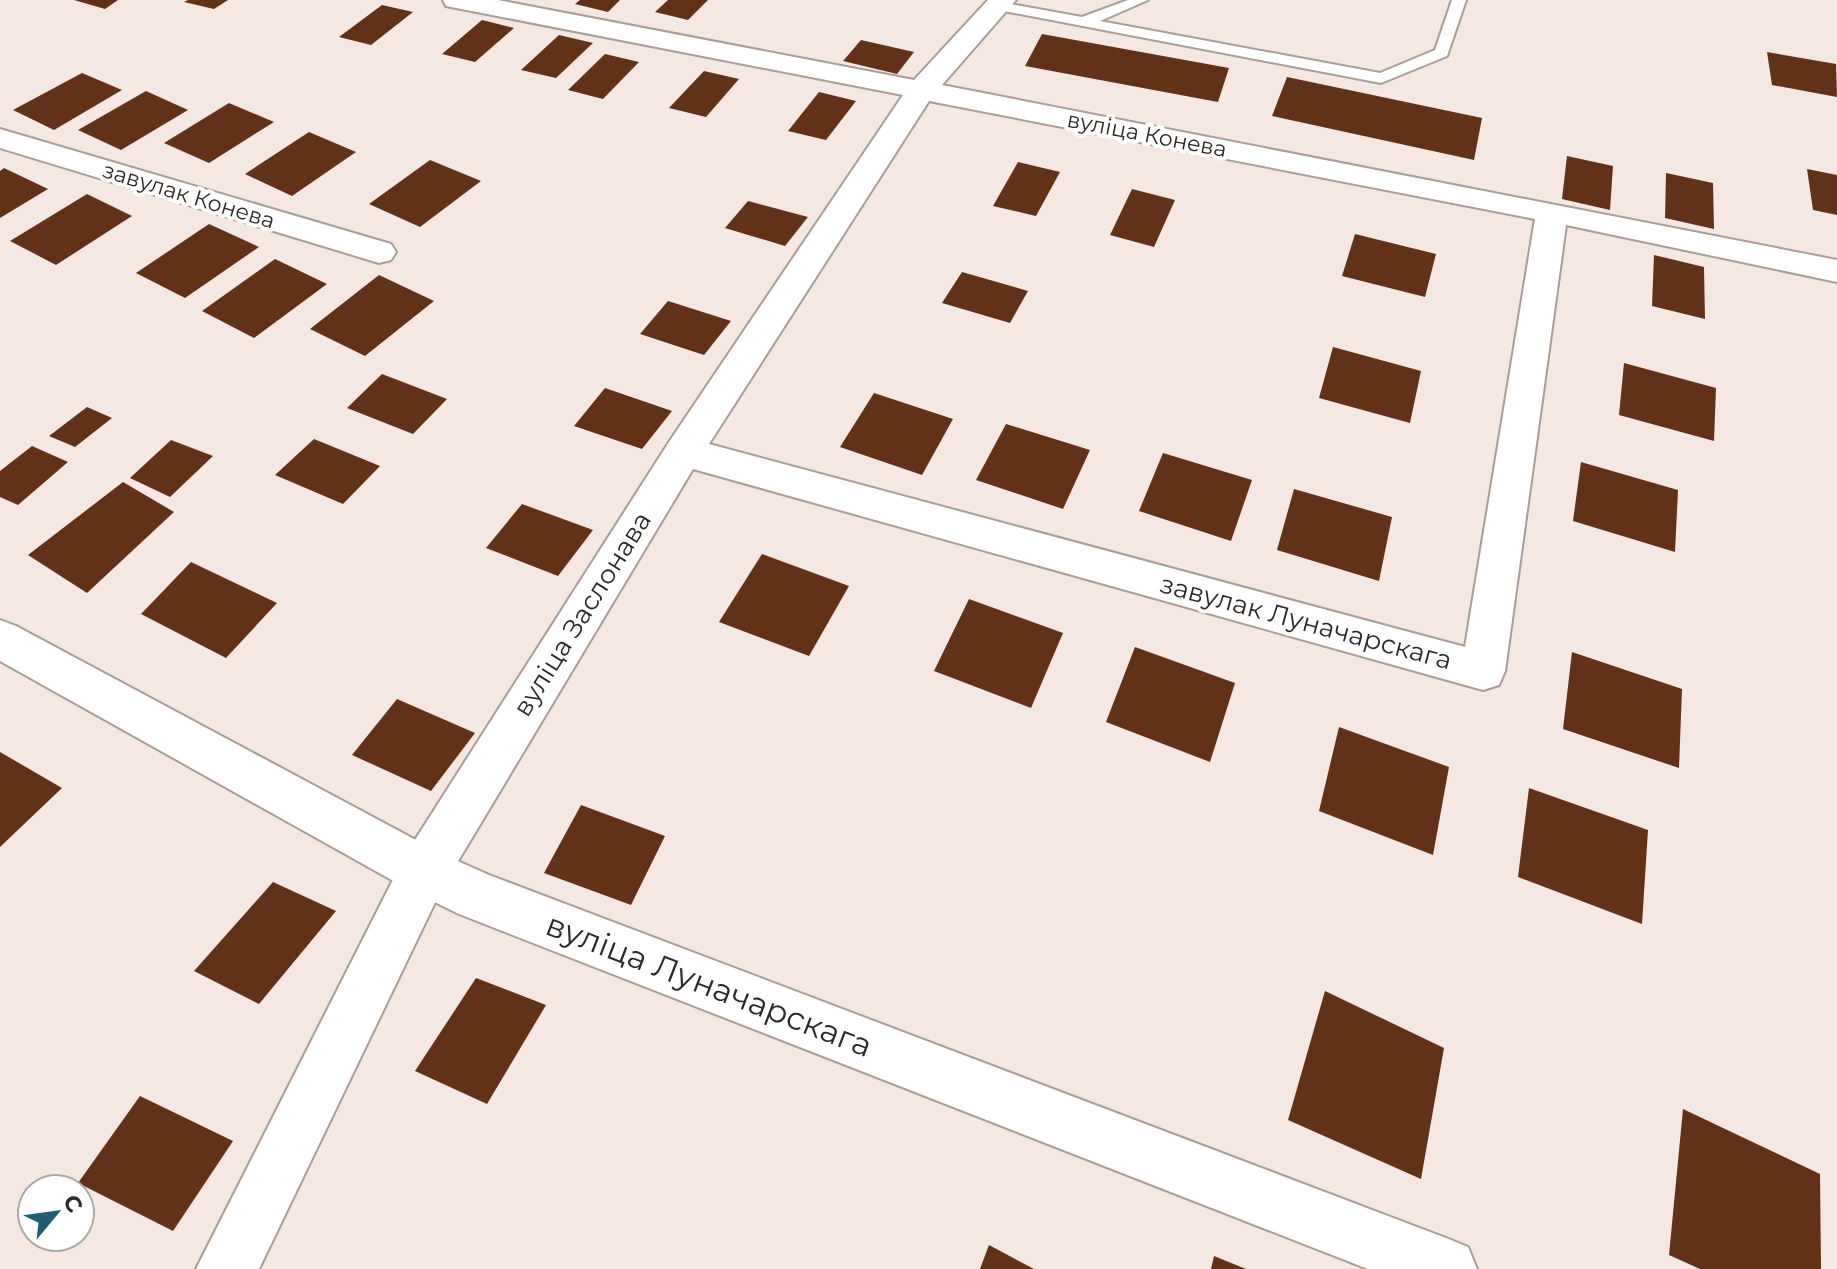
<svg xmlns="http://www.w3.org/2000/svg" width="1837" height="1269" font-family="Montserrat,sans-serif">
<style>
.building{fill:#613218}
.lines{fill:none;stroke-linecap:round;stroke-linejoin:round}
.lane-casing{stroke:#a99d97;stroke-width:4}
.street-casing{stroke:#a99d97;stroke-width:4}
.secondary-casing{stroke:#a99d97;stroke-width:4}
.lane{fill:#fff;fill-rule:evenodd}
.street{fill:#fff;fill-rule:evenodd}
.secondary{fill:#fff;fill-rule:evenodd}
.labels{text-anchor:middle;stroke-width:8;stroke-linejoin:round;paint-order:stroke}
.far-street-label{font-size:22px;fill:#2d2825;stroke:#fff}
.street-label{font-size:26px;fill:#2d2825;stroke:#fff}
.near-street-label{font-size:32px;fill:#2d2825;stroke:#fff}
</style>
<rect width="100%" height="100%" fill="#f5e7e1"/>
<path class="building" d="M74 0H118L105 9Z
M188 0H228L214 9 184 2Z
M580 0H620L608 12 575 4Z
M668 0H708L688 20 655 12Z
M382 5 413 12 371 45 339 37Z
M482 20 514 28 475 62 442 54Z
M1042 34 1229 68 1218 102 1025 66Z
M559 35 593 43 556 78 521 70Z
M861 40 914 52 897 74 843 61Z
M1767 52 1836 64 1837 97 1772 85Z
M605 54 639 62 603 99 568 90Z
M704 71 739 79 706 117 669 108Z
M82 73 122 90 54 130 13 110Z
M1287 77 1482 118 1474 160 1272 116Z
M146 91 188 110 121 150 78 130Z
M819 92 856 101 826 140 788 131Z
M229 103 274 122 209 163 164 143Z
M309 132 356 152 292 196 245 174Z
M1567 156 1613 166 1610 210 1562 199Z
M430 160 481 181 420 227 369 204Z
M1018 162 1060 172 1036 216 993 206Z
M4 168 48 189 0 218V171Z
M1807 169 1837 175V215L1813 210Z
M1666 173 1713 183 1714 229 1665 218Z
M1132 189 1175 200 1154 247 1110 235Z
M87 194 132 216 56 265 10 241Z
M748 201 808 217 785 246 725 228Z
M209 224 259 247 185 298 136 273Z
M1355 234 1436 254 1425 297 1342 276Z
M1654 255 1704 267 1705 319 1652 306Z
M275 259 327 284 254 338 202 311Z
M962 272 1028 291 1010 323 942 303Z
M379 275 434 301 365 356 310 329Z
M668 301 731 321 704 355 640 334Z
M1333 347 1421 371 1410 423 1319 398Z
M1624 363 1716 388 1714 441 1619 415Z
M382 374 447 399 413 434 347 408Z
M605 388 672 411 642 449 574 426Z
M874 393 953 419 922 475 840 447Z
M87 407 112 418 75 447 49 436Z
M1006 424 1090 450 1063 509 976 480Z
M314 439 380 466 343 504 275 475Z
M171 440 213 456 170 497 130 478Z
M32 446 68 462 18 505 0 497V471Z
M1163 453 1252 480 1231 541 1139 511Z
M1581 462 1678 490 1675 552 1573 521Z
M123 482 174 512 87 593 28 555Z
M1294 489 1392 517 1379 581 1277 550Z
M522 504 593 530 558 576 486 548Z
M762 554 849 586 809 656 719 622Z
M191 562 277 603 226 658 141 614Z
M969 599 1063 633 1031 708 934 671Z
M1135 647 1235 683 1210 762 1106 722Z
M1572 652 1682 689 1679 768 1563 729Z
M397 699 475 733 431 791 352 755Z
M1339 727 1449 767 1433 855 1319 811Z
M0 752 62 788 0 847Z
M1529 788 1648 830 1642 924 1518 877Z
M581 805 665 836 631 905 544 873Z
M273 882 336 911 259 1004 194 971Z
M476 978 546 1005 487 1104 415 1071Z
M1325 991 1444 1048 1421 1179 1288 1120Z
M140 1096 233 1141 173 1231 78 1183Z
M1683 1109 1820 1174 1821 1269H1700L1669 1255Z
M989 1245 1034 1269H980Z
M1214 1256 1246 1269H1211Z"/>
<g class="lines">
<g class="lane-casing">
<path id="lane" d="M1128 0H1148L1100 21 1380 73 1435 50 1452 0H1466L1447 56 1381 83 999 10 992 6 999 2 1082 17Z"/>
</g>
<g class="street-casing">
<path id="street" d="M443 0H498L914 80 988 0H1016L942 85 1837 260V282L1566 225 1505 671 1499 685 1483 690 693 469 442 888 259 1269H196L406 854 669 442 903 95 456 8 446 6ZM929 101 1535 219 1465 647 709 444Z
M0 129 391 244 396 252 391 260 379 263 0 148Z"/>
</g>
<g class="secondary-casing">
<path id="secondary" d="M0 620 16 626 442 854 489 875 1446 1238 1468 1247 1477 1269H1368L459 914 406 888 0 661Z"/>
</g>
<use href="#lane" class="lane"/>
<use href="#street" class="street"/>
<use href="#secondary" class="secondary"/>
</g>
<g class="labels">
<g class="far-street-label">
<text transform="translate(1147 134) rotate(11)" y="8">вуліца Конева</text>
<text transform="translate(189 195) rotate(17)" y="8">завулак Конева</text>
</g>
<g class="street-label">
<text transform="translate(582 614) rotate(-58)" y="9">вуліца Заслонава</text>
<text transform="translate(1306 622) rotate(15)" y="9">завулак Луначарскага</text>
</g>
<g class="near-street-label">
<text transform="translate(709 985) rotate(21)" y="11">вуліца Луначарскага</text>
</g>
</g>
<g transform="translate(56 1213) rotate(61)"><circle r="38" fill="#ffffff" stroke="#aba9a8" stroke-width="2"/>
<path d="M0-6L14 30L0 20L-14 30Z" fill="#205d75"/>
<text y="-12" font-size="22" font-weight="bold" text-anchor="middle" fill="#2d2825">С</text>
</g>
</svg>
